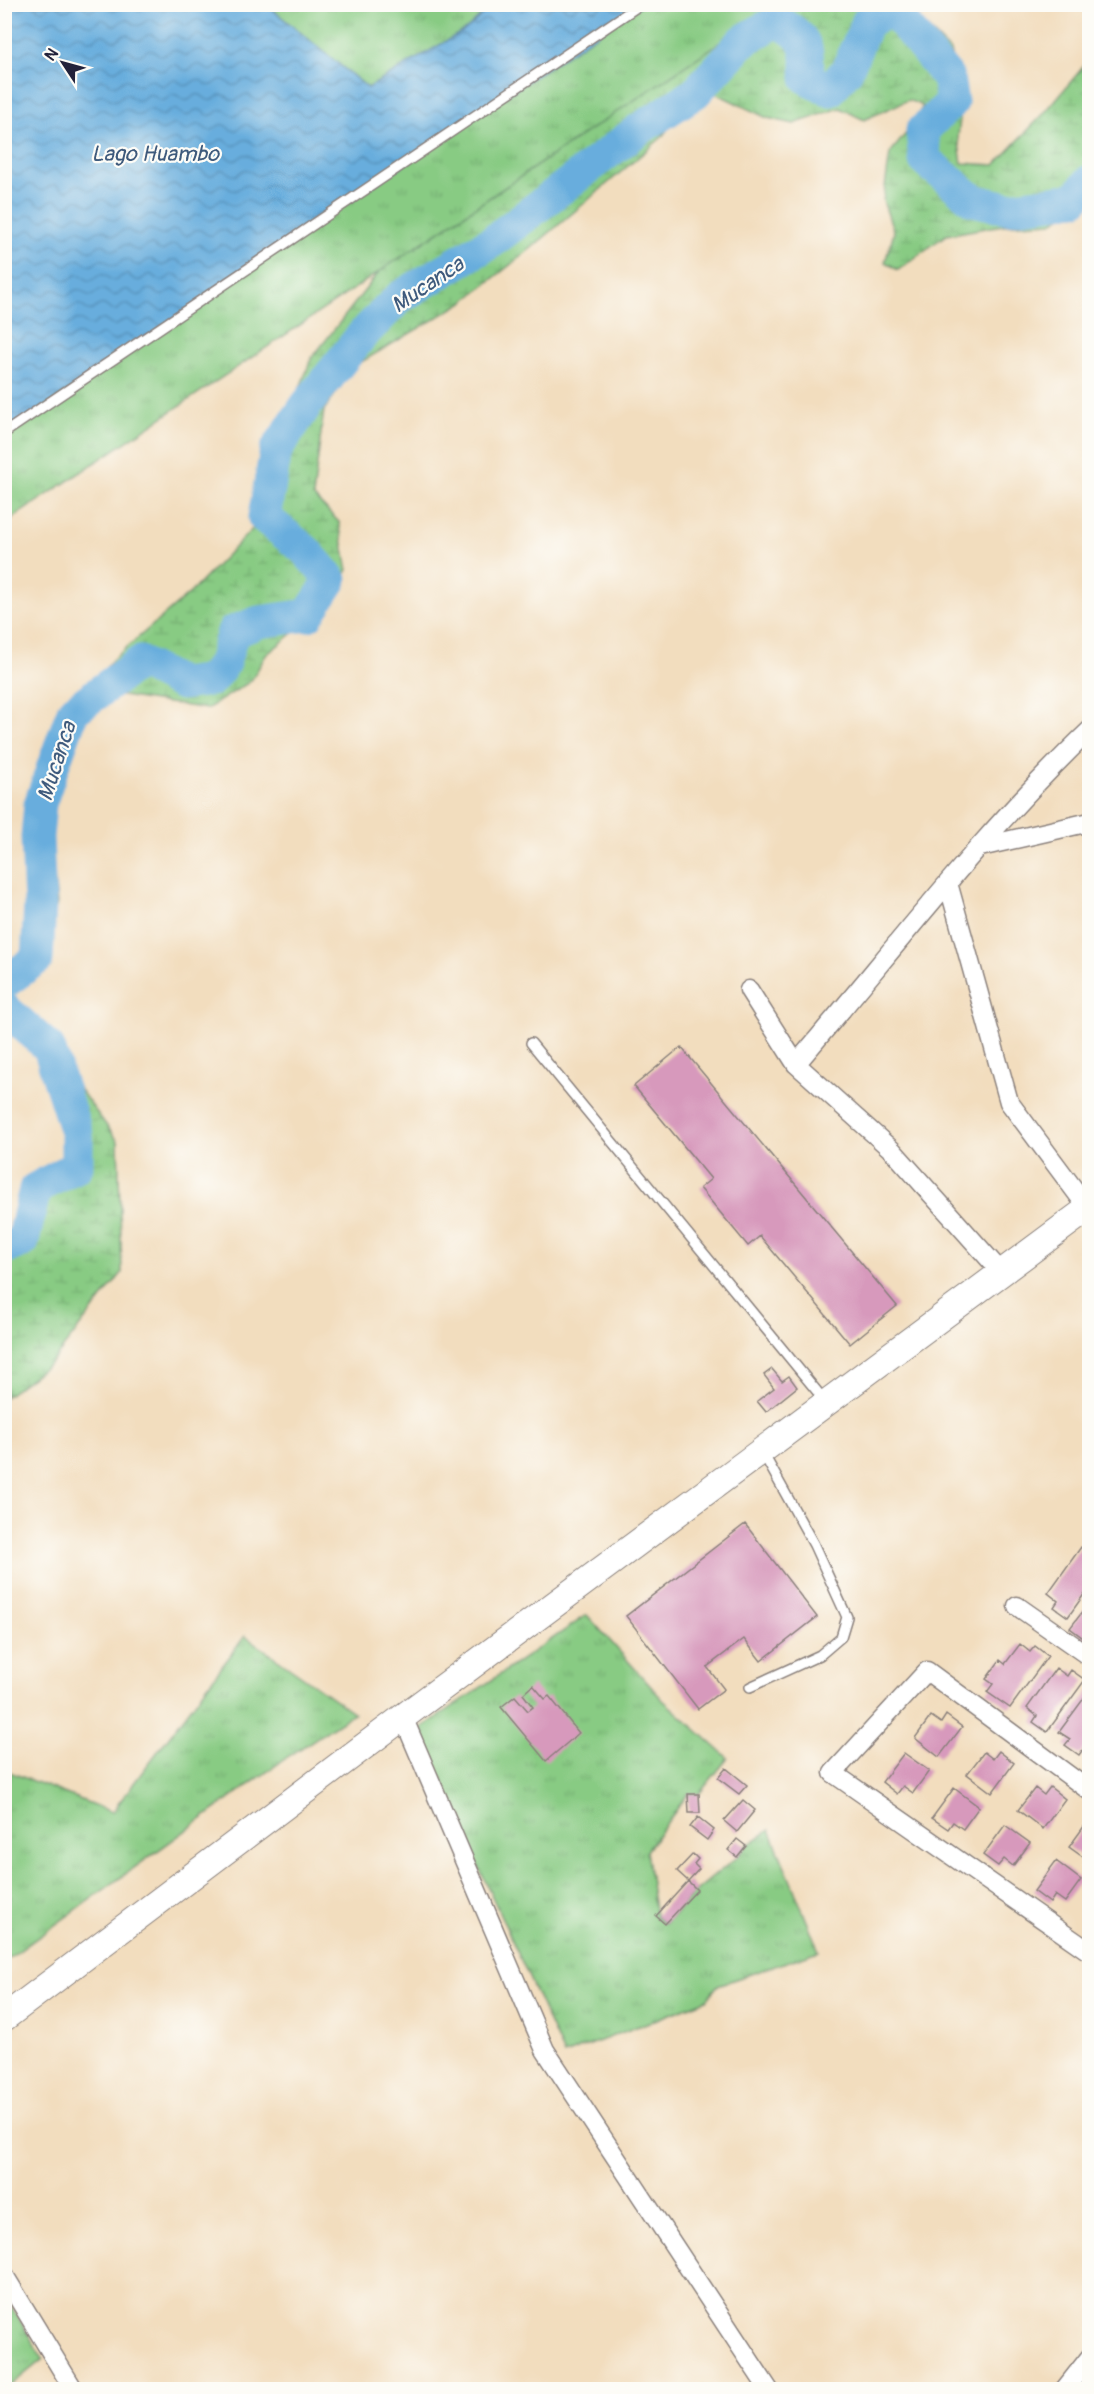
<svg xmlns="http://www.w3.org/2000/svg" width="1094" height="2394" font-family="Pangolin,sans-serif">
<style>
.grass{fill:url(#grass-tufts);stroke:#55765f;stroke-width:1.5}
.wetland{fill:url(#wetland-marsh);stroke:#55765f;stroke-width:1.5}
.water{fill:url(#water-waves);stroke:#44688c;stroke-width:1.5}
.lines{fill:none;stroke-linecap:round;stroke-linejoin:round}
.stream{stroke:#67addd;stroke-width:5}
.river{stroke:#67addd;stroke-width:33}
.building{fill:#d799bc}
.lane-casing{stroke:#8a807c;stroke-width:12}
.street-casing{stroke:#8a807c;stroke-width:21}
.secondary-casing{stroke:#8a807c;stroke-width:28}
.lane{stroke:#fff;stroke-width:9}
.street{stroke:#fff;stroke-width:18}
.secondary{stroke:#fff;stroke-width:26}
.labels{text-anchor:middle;stroke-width:4.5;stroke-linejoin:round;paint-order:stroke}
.water-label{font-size:22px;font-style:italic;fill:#3e5a7c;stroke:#fdfcf7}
</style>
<defs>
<pattern id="grass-tufts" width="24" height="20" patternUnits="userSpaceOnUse" patternTransform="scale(1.5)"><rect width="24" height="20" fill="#88cb83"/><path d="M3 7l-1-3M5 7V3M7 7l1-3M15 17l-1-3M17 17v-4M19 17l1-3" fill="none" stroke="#75ae72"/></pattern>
<pattern id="wetland-marsh" width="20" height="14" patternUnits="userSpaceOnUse" patternTransform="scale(1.5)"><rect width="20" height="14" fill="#88cb83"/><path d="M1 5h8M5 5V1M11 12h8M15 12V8" fill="none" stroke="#75ae72"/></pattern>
<pattern id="water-waves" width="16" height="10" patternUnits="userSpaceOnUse" patternTransform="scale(1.5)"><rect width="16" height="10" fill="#67addd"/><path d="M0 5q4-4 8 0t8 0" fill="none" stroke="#548cb4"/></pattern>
</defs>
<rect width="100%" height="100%" fill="#fdfcf7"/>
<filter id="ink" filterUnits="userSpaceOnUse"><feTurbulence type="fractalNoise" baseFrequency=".0167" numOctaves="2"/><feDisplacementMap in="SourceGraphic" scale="12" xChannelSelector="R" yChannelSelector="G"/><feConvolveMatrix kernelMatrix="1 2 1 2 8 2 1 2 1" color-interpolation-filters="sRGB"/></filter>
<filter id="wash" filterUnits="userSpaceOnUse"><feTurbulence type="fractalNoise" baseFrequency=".008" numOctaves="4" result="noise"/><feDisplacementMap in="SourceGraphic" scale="24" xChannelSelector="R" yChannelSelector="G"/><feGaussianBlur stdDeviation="1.35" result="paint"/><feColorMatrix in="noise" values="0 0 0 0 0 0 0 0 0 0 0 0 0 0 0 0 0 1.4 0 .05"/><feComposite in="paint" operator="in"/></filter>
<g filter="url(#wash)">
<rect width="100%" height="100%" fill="#f2ddbe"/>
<path class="grass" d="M5 5H777L5 523Z
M587 1615 663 1700 728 1758 699 1794H688L646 1851 656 1916 665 1924 697 1890 737 1857 746 1846 770 1830 819 1951 718 1985 706 2000 564 2055 417 1731Z
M245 1636 354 1713 289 1756 5 1961V1770L112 1812Z
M4 2294 43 2359 5 2390 4 2389Z"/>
<path class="wetland" d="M905 5 950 51 962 101 958 137 962 163 995 165 1047 110 1089 60V200L1052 222 1003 225 946 235 898 270 885 262 894 232 883 201 890 153 908 131 923 106 908 100 864 120 840 108 794 124 767 118 701 86 661 138 528 251 462 303 356 365 324 410 313 496 339 522 348 570 312 618 266 655 251 681 207 709 116 695 87 711 48 819 57 904 37 959 40 904 37 837 40 804 73 711 112 660 191 592 264 517 276 450 311 359 379 272 743 27 797 5Z
M49 1048 118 1141 122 1273 52 1362 5 1397V1248L23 1240 35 1189 77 1166V1135Z"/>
<path class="water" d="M5 5H267L368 88 468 28 492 5H641L5 433Z"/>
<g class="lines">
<path class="stream" d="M774 4 777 21"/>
<path class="river" d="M4 983 37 959 40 904 37 837 40 804 53 766 73 711 140 662 182 684 211 680 224 663 233 632 259 622 308 615 331 580 305 550 264 517 276 450 307 404 363 334 400 297 493 241 638 130 695 93 744 40 777 21C807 37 809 46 807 78L830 90 847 70 868 21 893 10 948 78 952 102 922 131 925 160 973 200 1008 208 1074 199 1090 181
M4 1008 49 1048 77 1135V1166L35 1189 23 1241 4 1248"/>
</g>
<g id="blocks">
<path class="building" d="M681 1047 897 1306 850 1344 760 1236 748 1246 700 1188 711 1179 634 1086Z
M772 1369 782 1381 789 1376 797 1387 766 1412 757 1401 774 1388 764 1375Z
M745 1524 817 1617 761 1661 744 1639 707 1667 724 1689 698 1709 626 1616Z
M1081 1547 1090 1553V1586L1068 1617 1054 1607 1058 1601 1048 1593Z
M1090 1602V1643L1070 1628Z
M1020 1644 1030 1652 1035 1646 1048 1656 1010 1708 987 1692 993 1684 986 1679 1000 1660 1005 1664Z
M1056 1668 1067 1676 1071 1670 1085 1680 1047 1732 1033 1722 1037 1716 1027 1708Z
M533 1685 545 1699 549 1696 579 1733 546 1761 501 1707 515 1696 528 1711 533 1707 523 1694Z
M1090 1690V1740L1079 1755 1065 1745 1070 1739 1059 1732Z
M946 1715 962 1727 939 1757 915 1738 931 1716 941 1723Z
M999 1751 1014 1763 992 1793 967 1774 984 1752 993 1759Z
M904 1753 929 1771 913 1793 903 1786 897 1794 882 1782Z
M726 1768 747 1785 739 1794 718 1778Z
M1050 1787 1065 1799 1043 1829 1018 1810 1035 1788 1044 1795Z
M954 1788 979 1807 963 1829 953 1822 948 1829 932 1818Z
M688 1794H699L700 1813H689Z
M743 1800 755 1810 737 1832 724 1821Z
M698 1817 714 1830 707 1840 690 1827Z
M1005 1825 1030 1843 1013 1866 1004 1859 998 1866 983 1855Z
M1085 1825 1090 1828V1862L1069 1847Z
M737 1839 746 1846 737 1857 728 1850Z
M693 1854 698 1859 694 1864 699 1869 688 1881 677 1871Z
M1056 1861 1081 1880 1065 1902 1055 1895 1050 1903 1034 1891Z
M688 1881 697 1890 665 1924 656 1916Z"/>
</g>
</g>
<g filter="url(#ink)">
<use href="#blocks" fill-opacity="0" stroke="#8a807c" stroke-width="1.5"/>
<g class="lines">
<g class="lane-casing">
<path id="lane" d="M4 433 641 4
M531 1043 825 1401
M750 1687 820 1655 841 1637 847 1617 814 1545 763 1453"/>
</g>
<g class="street-casing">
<path id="street" d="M980 847 1090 822
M948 883 1009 1102 1088 1208
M749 990 796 1064 893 1151 1000 1271
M796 1064C892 952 983 832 1090 730
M1017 1606 1090 1657
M403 1717 545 2050 769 2390
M1090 1791 927 1671 833 1773 1090 1952
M4 2275 74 2390
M1064 2390 1090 2357"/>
</g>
<g class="secondary-casing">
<path id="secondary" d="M4 2018 403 1717 1090 1207"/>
</g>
<use href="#lane" class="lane"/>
<use href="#street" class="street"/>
<use href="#secondary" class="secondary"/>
</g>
</g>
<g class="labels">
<g class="water-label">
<text x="155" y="161">Lago Huambo</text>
<text transform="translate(427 284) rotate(-34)" y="8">Mucanca</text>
<text transform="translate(56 761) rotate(-72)" y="8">Mucanca</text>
</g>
</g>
<rect width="1094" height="2394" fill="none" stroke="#fdfcf7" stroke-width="24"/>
<g transform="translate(63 63) rotate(306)" stroke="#fdfcf7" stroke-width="4.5" paint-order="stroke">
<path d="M0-4.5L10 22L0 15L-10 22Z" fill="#22223b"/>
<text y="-9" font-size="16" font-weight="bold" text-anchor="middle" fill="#22223b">N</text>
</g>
</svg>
